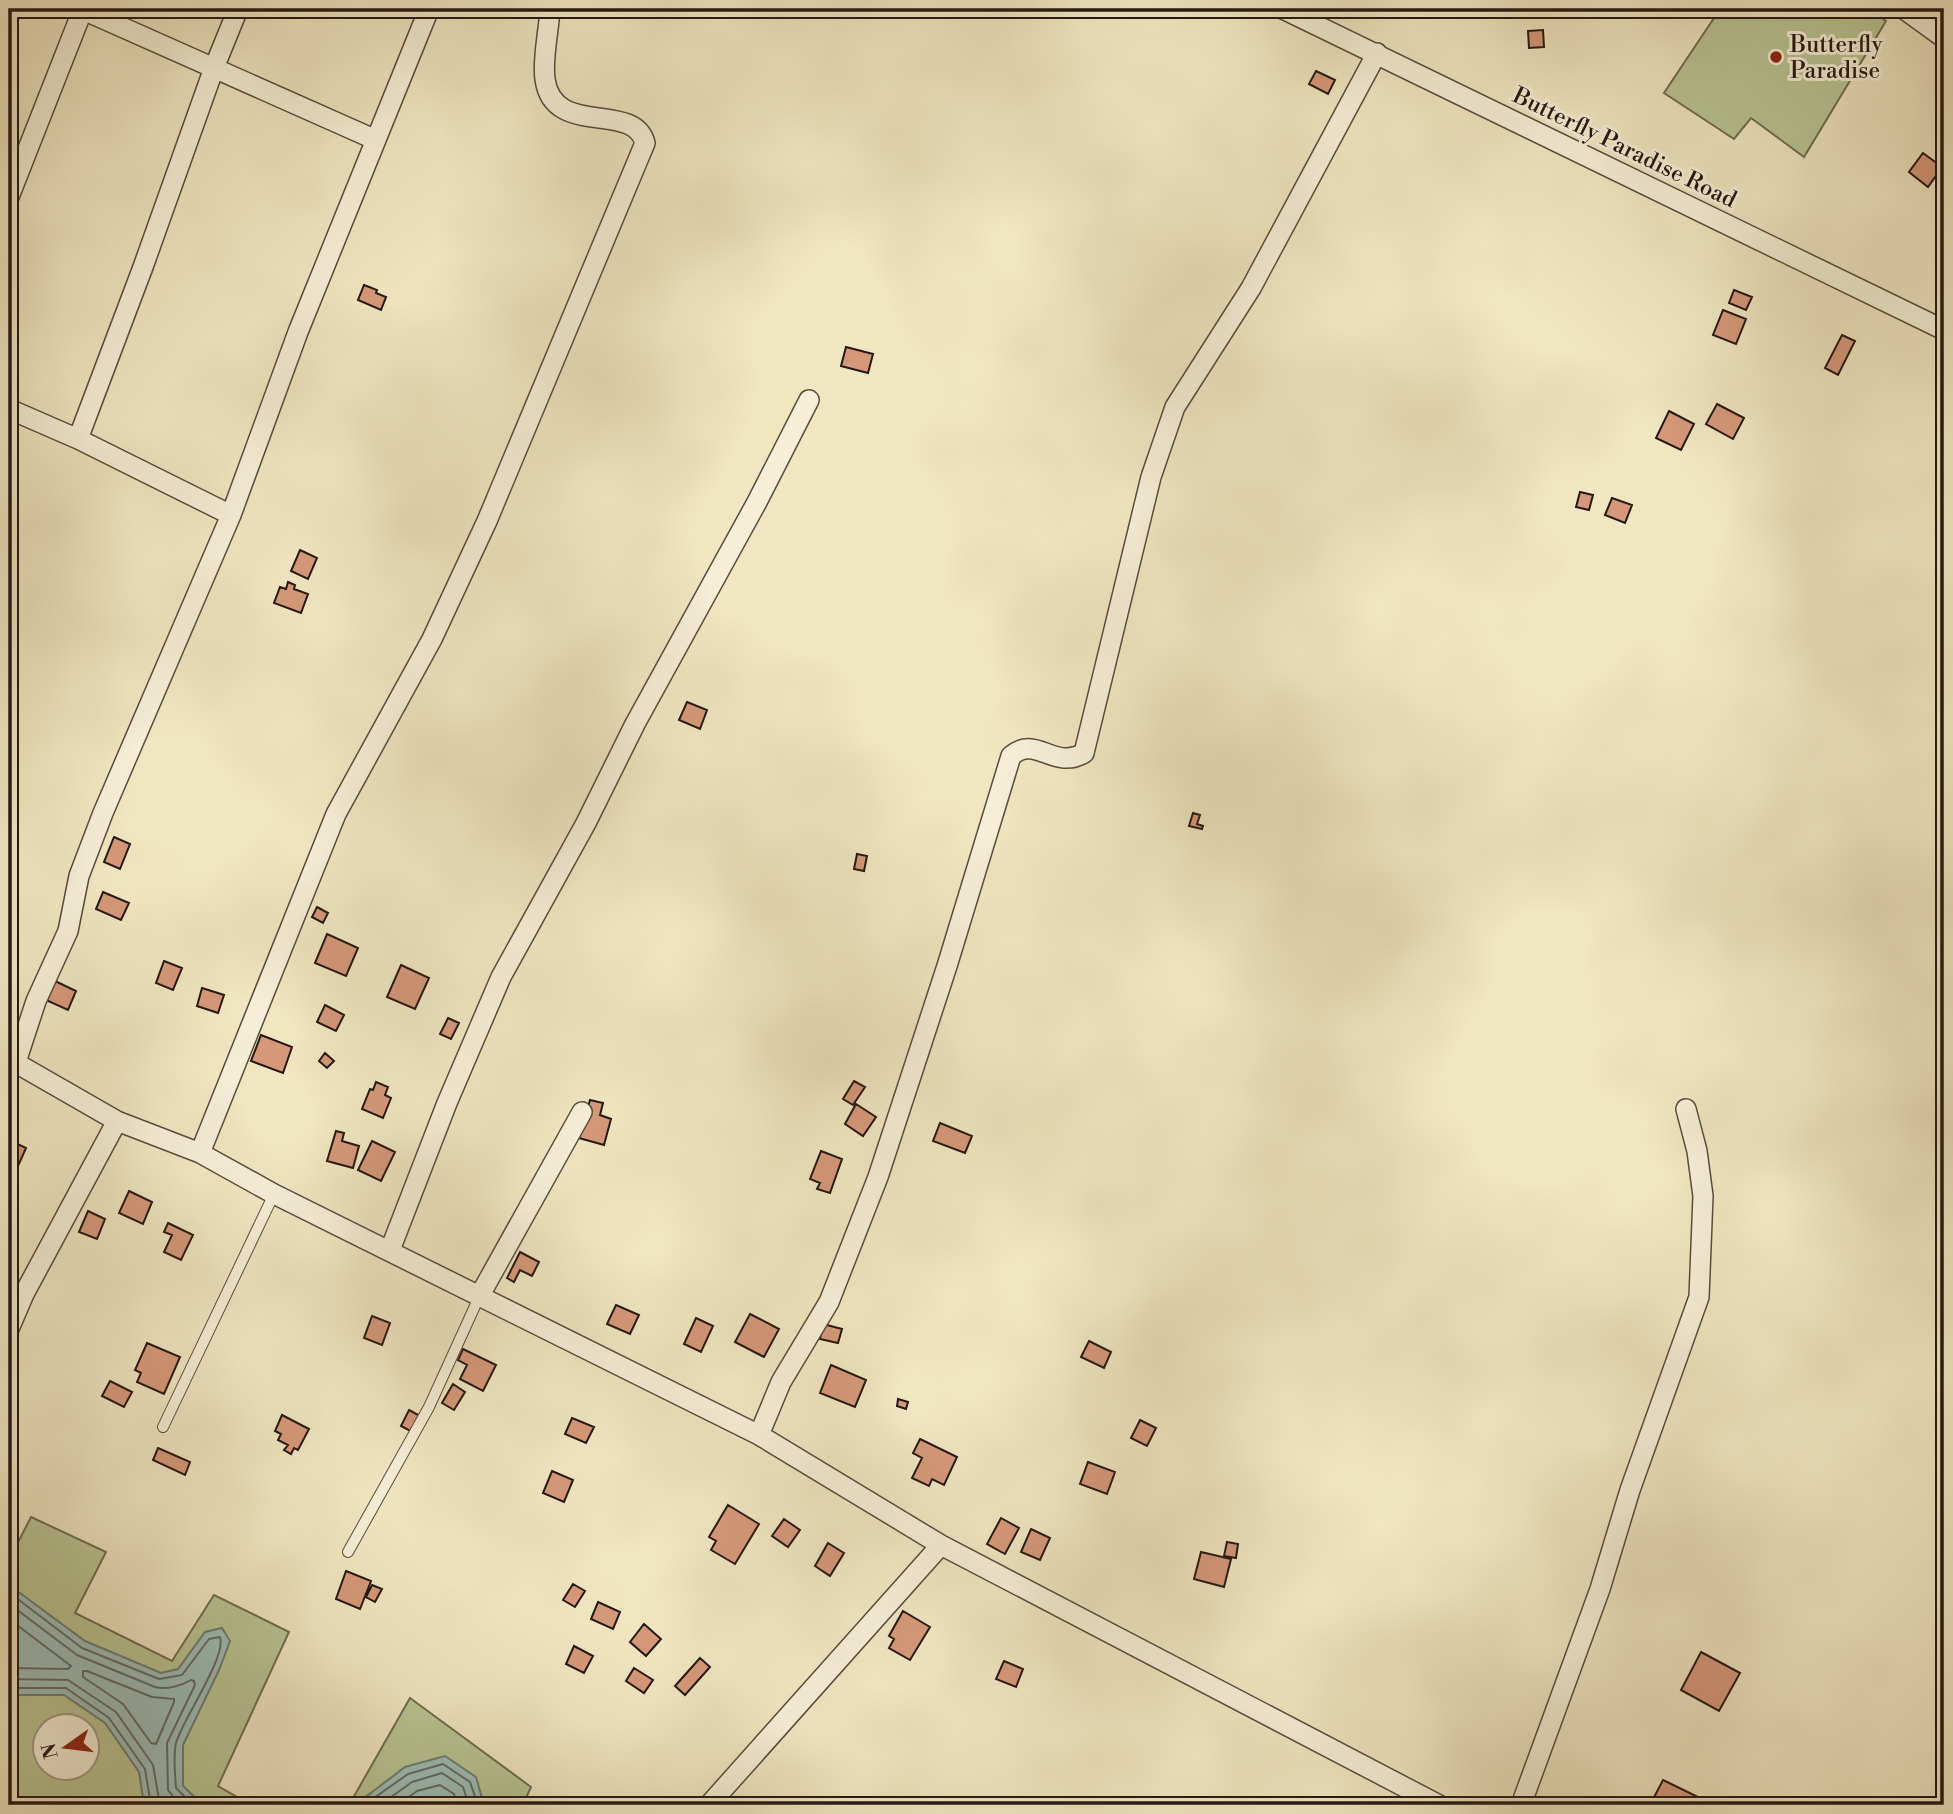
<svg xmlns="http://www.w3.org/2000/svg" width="1953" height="1814" font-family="'Libre Bodoni',serif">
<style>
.green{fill:#b8c593;stroke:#6e6e53;stroke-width:2;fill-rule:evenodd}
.water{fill:#9cbeb9;stroke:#6c7c77;stroke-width:2}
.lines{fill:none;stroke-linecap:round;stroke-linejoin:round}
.shore{stroke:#606b66;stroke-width:2}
.building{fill:#d5997a;stroke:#251813;stroke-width:2}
.service-casing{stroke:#584c3e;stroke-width:12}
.minor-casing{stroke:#584c3e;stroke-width:22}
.service{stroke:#f5efd7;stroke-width:10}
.minor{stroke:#f5efd7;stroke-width:19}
.poi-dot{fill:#8f2418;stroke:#f5efd7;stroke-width:2.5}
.labels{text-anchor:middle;stroke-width:6;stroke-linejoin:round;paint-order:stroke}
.poi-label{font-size:23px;fill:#251813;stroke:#f5efd7;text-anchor:start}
.street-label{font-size:23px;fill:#251813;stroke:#f5efd7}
</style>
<rect width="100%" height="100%" fill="#f0e6c1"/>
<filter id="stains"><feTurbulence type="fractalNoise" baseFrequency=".00286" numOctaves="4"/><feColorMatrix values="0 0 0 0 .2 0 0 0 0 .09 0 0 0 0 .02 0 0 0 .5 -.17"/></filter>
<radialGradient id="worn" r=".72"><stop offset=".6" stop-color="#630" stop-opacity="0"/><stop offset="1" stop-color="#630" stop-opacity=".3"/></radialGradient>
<path class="green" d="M1720 9H1869L1886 21 1804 157 1751 118 1734 139 1664 93Z
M31 1517 106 1552 75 1613 172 1661 214 1595 289 1632 218 1786 251 1805H9V1560ZM46 1727H88V1769H46Z
M410 1698 531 1787 523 1805H349Z"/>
<path class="water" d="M9 1592 20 1593 85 1641 161 1673 178 1669 205 1632 222 1628 230 1641 219 1670 183 1745V1786L203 1805H144L139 1772 105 1723 64 1695H9Z
M445 1756 476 1777 484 1805H355L405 1767Z"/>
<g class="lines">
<path class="shore" d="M9 1599 19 1600 82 1648 159 1679 182 1675 209 1639 220 1637C227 1657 182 1720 176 1743 173 1756 175 1774 176 1788L193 1805
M9 1608 16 1609 77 1655 155 1687C166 1690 181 1686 191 1680L194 1681 195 1685 167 1743 168 1790 180 1805
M9 1619 71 1666 68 1669 9 1668
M83 1671H87L152 1697 174 1699V1702L156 1744 151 1743 123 1704 83 1677Z
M9 1679 68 1680 116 1712 153 1765 160 1805
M9 1688H66L109 1718 145 1769 151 1805
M364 1805 408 1774 443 1764 470 1782 478 1805
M380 1805 412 1782 442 1773 463 1787 469 1805
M398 1805 417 1791 440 1785 454 1794 458 1805"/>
</g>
<path class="building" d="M1543 30 1544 47 1529 48 1528 31Z
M1316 71 1335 80 1328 94 1309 84Z
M1923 153 1942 167 1928 187 1909 172Z
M364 285 377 290 376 293 386 297 381 310 358 300Z
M1734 290 1752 297 1746 310 1729 303Z
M1723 310 1746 319 1736 344 1713 335Z
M1842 335 1855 341 1838 375 1825 368Z
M846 347 873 354 868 373 841 366Z
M1717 404 1744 418 1733 439 1706 424Z
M1669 411 1694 424 1681 450 1656 438Z
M1580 492 1593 495 1589 510 1576 507Z
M1612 498 1632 505 1625 523 1605 515Z
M300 550 317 558 308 579 291 571Z
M288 582 295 585 294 589 308 594 301 613 274 603 280 587 286 589Z
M687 702 707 710 700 729 679 720Z
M1193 813 1200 815 1197 824 1203 826 1202 829 1189 826Z
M114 837 130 844 120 869 104 862Z
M857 854 867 856 864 871 854 869Z
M103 892 129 903 121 920 96 909Z
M317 907 328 913 323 923 312 917Z
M327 934 358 948 346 976 315 963Z
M164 961 182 968 173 990 156 983Z
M401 965 429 978 415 1009 387 997Z
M55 981 76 991 68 1010 46 1000Z
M202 988 224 995 218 1013 197 1006Z
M325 1005 344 1015 336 1031 317 1022Z
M448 1018 459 1023 451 1039 440 1034Z
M261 1035 292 1047 283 1073 251 1061Z
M325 1053 334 1061 327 1068 319 1061Z
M854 1081 865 1087 853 1105 843 1099Z
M376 1082 388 1087 385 1095 391 1098 383 1118 362 1109 370 1089 373 1090Z
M590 1100 603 1103 600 1115 611 1119 604 1145 579 1138Z
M856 1104 876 1117 863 1136 845 1124Z
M940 1123 972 1136 965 1153 933 1141Z
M336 1131 344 1133 342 1141 359 1146 353 1168 327 1161Z
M9 1140 26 1148 11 1182 9 1181Z
M372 1141 395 1152 381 1181 358 1170Z
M821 1151 842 1159 830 1193 817 1189 820 1183 810 1179Z
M129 1191 152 1202 143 1224 119 1213Z
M88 1211 105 1219 97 1239 79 1232Z
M168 1223 193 1235 181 1260 164 1252 172 1235 164 1232Z
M520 1252 539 1262 532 1276 520 1270 514 1282 507 1278Z
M616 1305 639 1315 630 1334 607 1324Z
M750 1314 779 1329 764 1357 735 1342Z
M372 1316 390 1323 382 1345 364 1338Z
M696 1318 713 1326 701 1352 684 1344Z
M823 1324 842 1329 838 1343 820 1339Z
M1089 1341 1111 1352 1104 1368 1081 1357Z
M147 1343 180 1357 164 1394 137 1382 141 1373 135 1370Z
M463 1349 496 1365 483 1391 460 1379 467 1365 458 1360Z
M831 1365 866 1380 855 1407 820 1393Z
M110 1381 132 1392 124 1407 102 1396Z
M453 1384 465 1392 454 1410 442 1403Z
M898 1399 908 1402 906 1409 897 1406Z
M409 1410 420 1416 412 1432 401 1426Z
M282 1415 309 1429 298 1450 294 1448 291 1454 284 1450 288 1445 278 1440 281 1434 275 1431Z
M572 1418 594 1427 586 1443 565 1434Z
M1140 1420 1156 1428 1147 1446 1131 1438Z
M920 1439 957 1457 944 1485 932 1479 929 1486 912 1478 922 1458 913 1453Z
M158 1448 190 1462 185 1475 153 1460Z
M1088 1462 1115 1472 1107 1494 1080 1484Z
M552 1471 573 1480 564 1502 543 1493Z
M728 1505 759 1524 735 1564 711 1550 716 1541 709 1537Z
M1001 1518 1019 1528 1005 1554 987 1544Z
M784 1519 800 1530 788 1547 772 1536Z
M1031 1529 1050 1538 1040 1560 1021 1552Z
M1227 1542 1238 1544 1236 1558 1224 1556Z
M828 1543 844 1553 830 1576 815 1566Z
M1201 1552 1231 1559 1224 1587 1194 1579Z
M346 1571 371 1581 360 1609 336 1599Z
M573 1584 585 1591 575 1607 563 1600Z
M372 1585 382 1589 375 1602 366 1597Z
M598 1602 620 1612 613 1629 591 1619Z
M903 1611 930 1627 910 1660 889 1648 894 1639 889 1636Z
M644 1624 661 1639 646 1656 630 1642Z
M574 1646 593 1656 584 1673 566 1664Z
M1701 1652 1740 1673 1719 1711 1681 1690Z
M700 1658 710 1667 685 1695 675 1686Z
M1004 1661 1023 1669 1016 1687 996 1679Z
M634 1668 653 1680 644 1693 626 1681Z
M1663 1780 1700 1798 1697 1805H1650Z"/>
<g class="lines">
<g class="service-casing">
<path id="service" d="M163 1427 274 1194
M348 1552 429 1407 480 1295"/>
</g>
<g class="minor-casing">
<path id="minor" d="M81 9 376 140
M1283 9 1944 330
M1904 9 1944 38
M9 197 83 9
M9 409 78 439 231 515
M78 439 143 267 214 68 238 9
M9 1059 117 1121 200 1153 274 1194 759 1435 941 1545 1439 1805
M16 1062 36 1001 68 931 79 876 103 813 231 515 298 332 429 9
M200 1153 336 814 432 639 487 521 645 143C634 100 553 139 545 79 542 59 549 30 550 9
M390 1250 447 1103 501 977 586 823 635 724 757 502 809 400
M480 1295 582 1112
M9 1329 24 1294 117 1121
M759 1435 781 1382 829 1302 878 1177 947 966 1011 756C1036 734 1054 771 1084 753L1151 477 1175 407 1251 288 1377 53
M709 1805 941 1545
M1521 1805 1600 1589 1630 1490 1699 1297 1703 1196 1697 1151 1686 1109"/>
</g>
<use href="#service" class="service"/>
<use href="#minor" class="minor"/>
</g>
<circle class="poi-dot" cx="1776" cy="57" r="7"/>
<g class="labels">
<g class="poi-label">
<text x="1790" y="52">Butterfly<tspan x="1790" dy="26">Paradise</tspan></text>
</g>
<g class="street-label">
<text transform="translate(1625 147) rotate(26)" y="8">Butterfly Paradise Road</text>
</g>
</g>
<rect width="1953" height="1814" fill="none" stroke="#f0e6c1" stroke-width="35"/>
<rect x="10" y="10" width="1932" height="1793" fill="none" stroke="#251813" stroke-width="3.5"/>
<rect x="18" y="18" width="1918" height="1779" fill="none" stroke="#251813" stroke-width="2"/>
<g transform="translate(66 1747) rotate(256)"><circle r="33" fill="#f5efd7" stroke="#a29989" stroke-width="2"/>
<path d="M0-5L12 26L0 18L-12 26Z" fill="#8f2418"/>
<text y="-10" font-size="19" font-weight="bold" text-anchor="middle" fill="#251813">N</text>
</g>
<rect width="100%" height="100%" filter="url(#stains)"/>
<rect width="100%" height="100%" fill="url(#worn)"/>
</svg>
